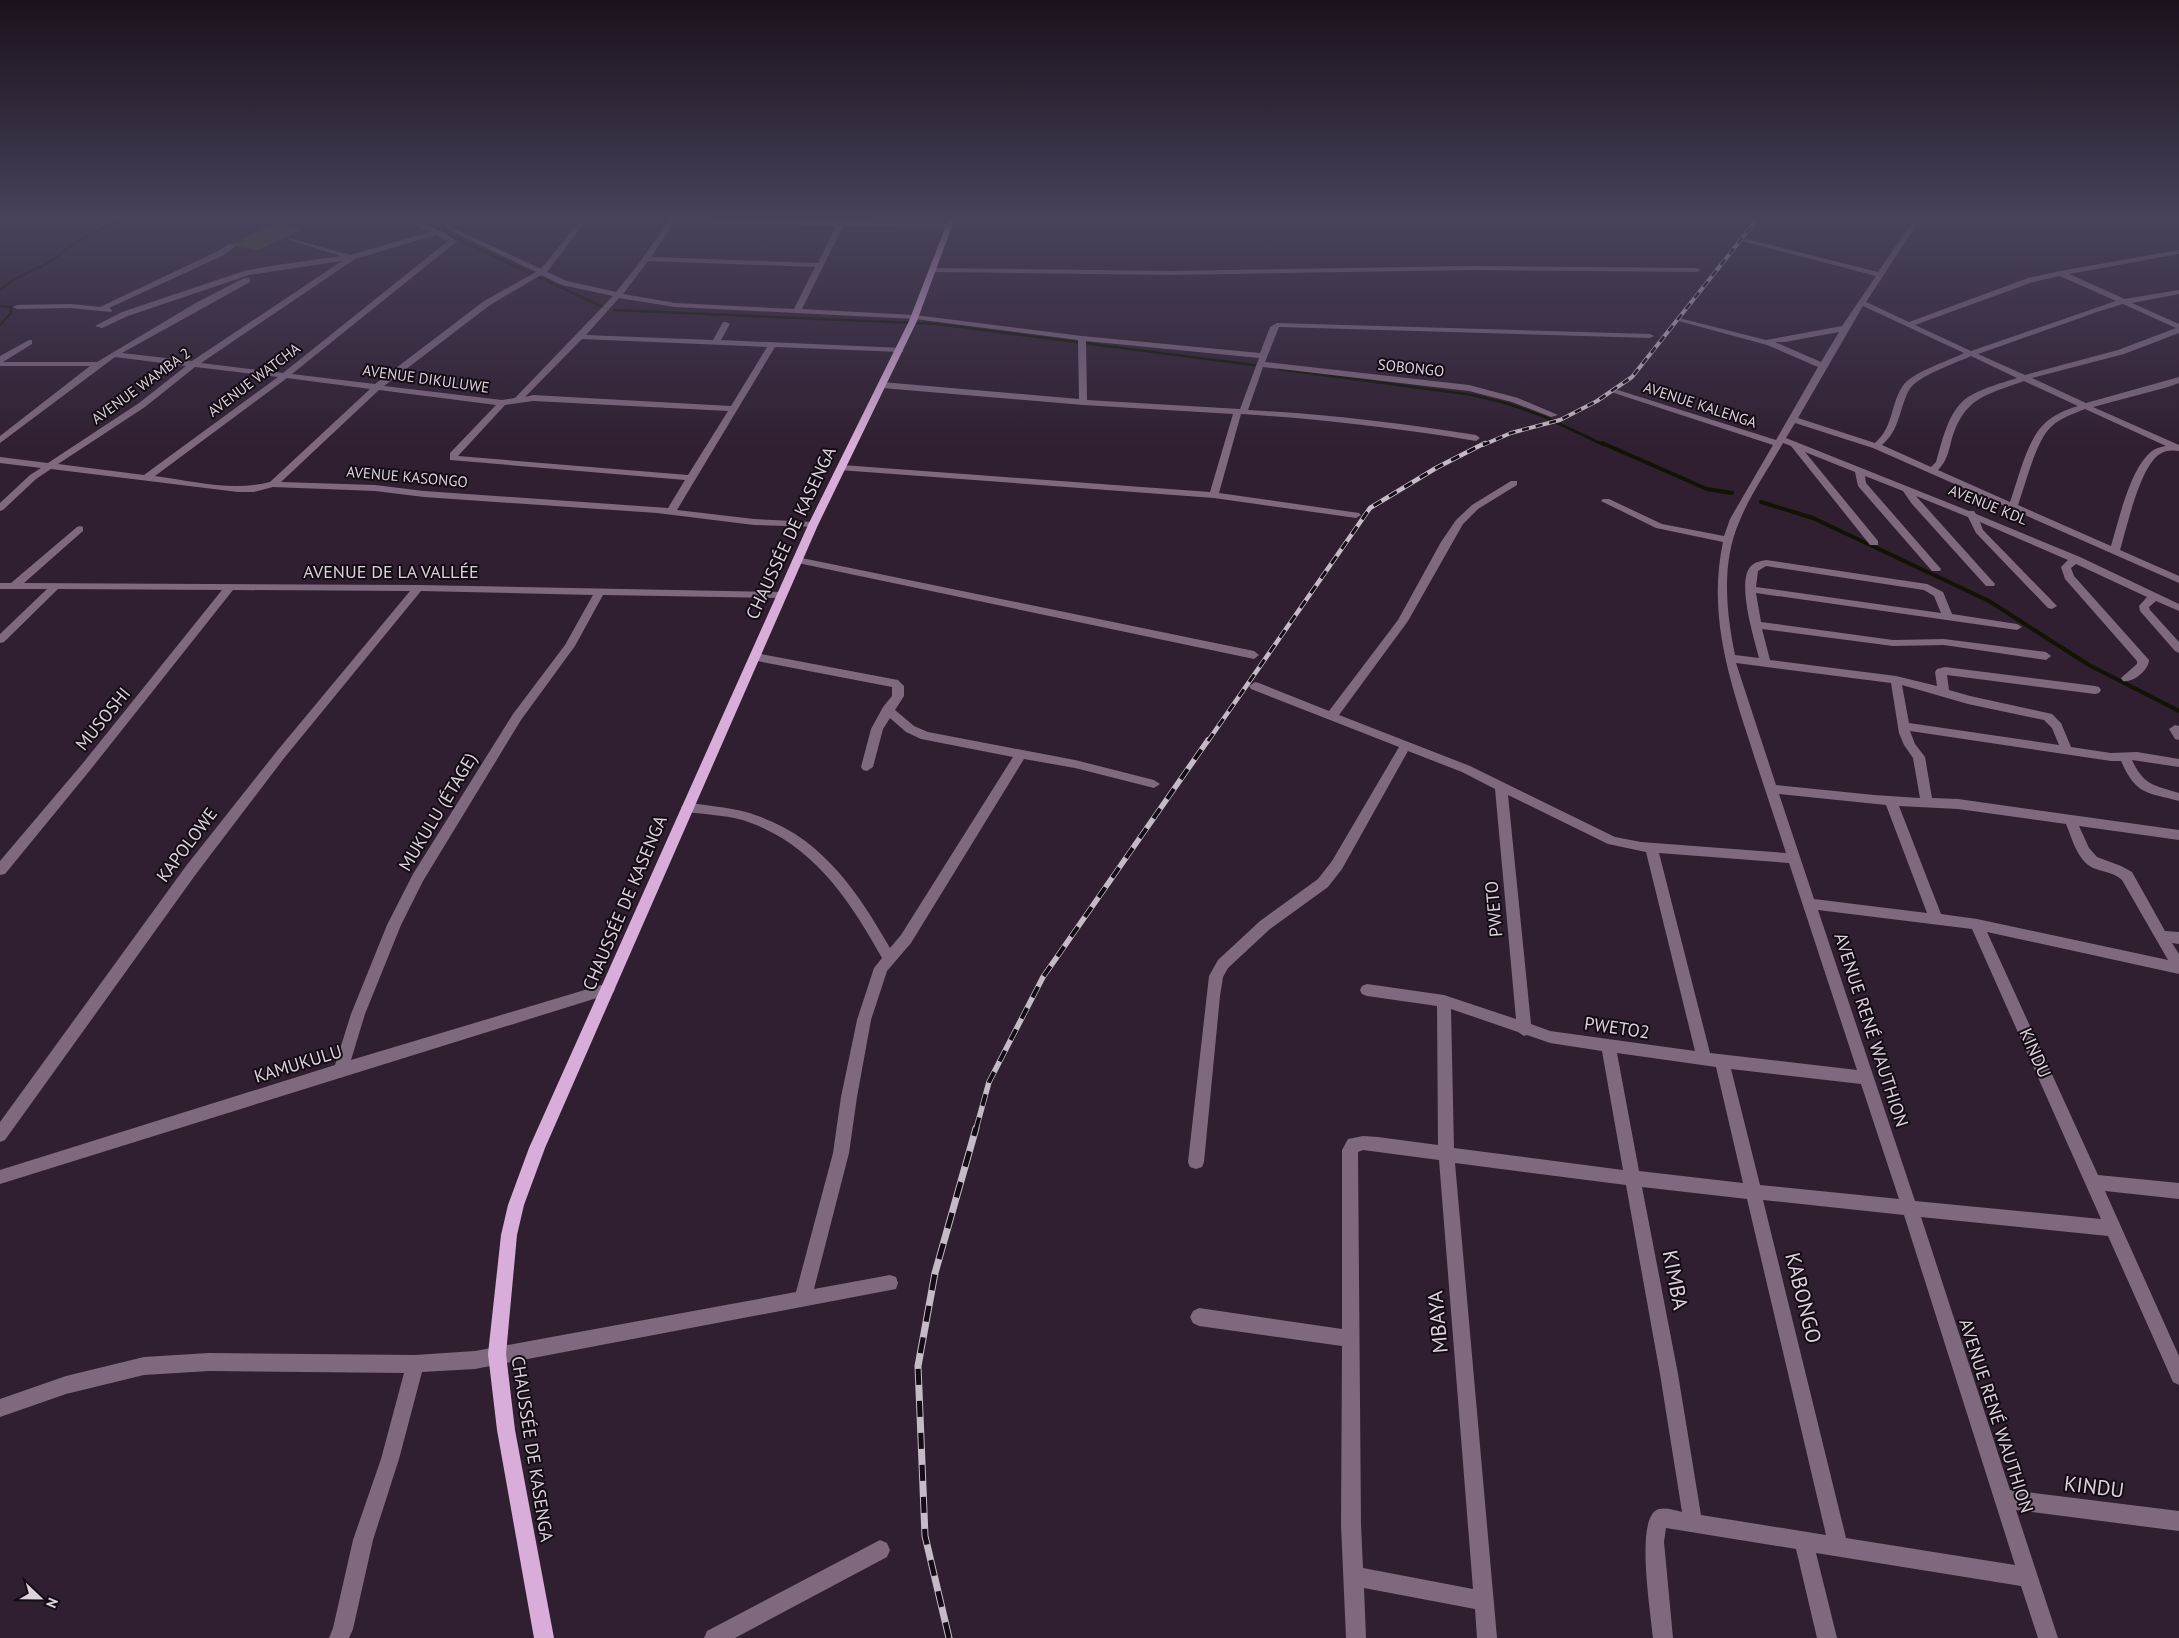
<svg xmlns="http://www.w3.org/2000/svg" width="2179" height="1638" font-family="'PT Sans',sans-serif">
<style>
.green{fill:#4b5420}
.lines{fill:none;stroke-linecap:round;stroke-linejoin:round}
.stream-far1{stroke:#111402;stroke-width:2.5}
.stream{stroke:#111402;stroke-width:4}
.minor{fill:#7f697f;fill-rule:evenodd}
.major{fill:#d9add9;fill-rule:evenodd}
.rail-far3-casing{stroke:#c6bac6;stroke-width:4}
.rail-far2-casing{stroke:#c6bac6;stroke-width:4.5}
.rail-far1-casing{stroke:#c6bac6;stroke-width:5.5}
.rail-casing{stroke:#c6bac6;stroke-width:7}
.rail-far3{stroke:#140c14;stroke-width:2.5;stroke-dasharray:7;stroke-linecap:butt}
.rail-far2{stroke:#140c14;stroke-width:3;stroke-dasharray:9;stroke-linecap:butt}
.rail-far1{stroke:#140c14;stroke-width:4;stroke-dasharray:12;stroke-linecap:butt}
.rail{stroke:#140c14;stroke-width:5;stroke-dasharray:16;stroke-linecap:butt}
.labels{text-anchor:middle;stroke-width:4;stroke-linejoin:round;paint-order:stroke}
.far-street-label{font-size:15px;fill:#ddd1dd;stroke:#140c14}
.street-label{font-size:18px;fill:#ddd1dd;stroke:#140c14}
.near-street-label{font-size:21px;fill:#ddd1dd;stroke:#140c14}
</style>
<rect width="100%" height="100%" fill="#301f31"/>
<path class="green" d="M277 222 303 229 258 250 230 245Z"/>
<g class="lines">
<path class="stream-far1" d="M416 218 439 230
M447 234 605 308
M0 290 13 280 46 264 80 240 123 218
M0 306 11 307V313L0 325
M614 310 937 324 1261 366
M1279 369 1473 395 1509 404 1545 417 1604 445"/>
<path class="stream" d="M1602 443 1707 489 1732 493
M1761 502 1813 518 1989 601 2089 665 2179 711"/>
<path class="minor" d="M402 218C412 218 452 233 456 242L292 374 375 384 484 301 536 272 449 230 444 224 449 218H456L451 224 453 228 541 269 582 218H588L547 272 567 281 616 292 637 266 671 218 950 224 952 225V227L843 226 802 309 915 315 1082 336 1260 353 1270 327 1277 323 1650 334 1654 336 1650 338 1279 327 1265 362 1469 385 1518 398 1558 415 1551 417 1512 402 1469 391 1263 367 1248 410C1325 414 1400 423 1476 435L1480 438 1476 441C1398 428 1320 419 1241 414L1219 493 1359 513 1361 515 1356 518 1214 498 839 470 837 468 842 465 1210 492 1233 414 1083 405 882 388 878 385 882 382 1079 399 1078 340 915 319 675 307 619 298 586 335 713 340 723 322H726L730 324 721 340 903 348V352H900L775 347 677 510 754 519 813 522 818 525 816 527 754 525 657 513 424 497 375 491 273 487 254 492H238L51 469 36 479 3 510 0 511V503L30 475 41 468 0 463V457L48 463 139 403 186 366 115 357 0 443V436L90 366H0V356L29 340H32V344L3 362H97L194 304 244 278H250V282L122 353 192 361 342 261 249 275 128 316 102 328 95 326 122 312 244 271 270 266 341 256 289 240V238L350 255 430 232ZM674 223 836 226 818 263 651 257ZM436 235 448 241 283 373 201 363 355 259ZM648 261 815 267 794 309 675 303 623 294ZM541 275 562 285 613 296 515 398 502 400 384 386 490 305ZM582 339 767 347 731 406 533 395 525 397ZM1086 341 1259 358 1240 409 1087 400ZM195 367 278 377 144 475 58 464 145 407ZM287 378 370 389 270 482C233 492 192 481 155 476ZM379 390 496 405 450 453V460L685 480 668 508 424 491 375 485 281 482ZM533 401 728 411 688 475 458 456 505 405Z
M1081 218H1196L1193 220H1084Z
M1915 218H1921L1866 302 1909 322 2028 278 2060 271 2179 250V254L2069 274 2125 299 2179 290V294L2132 303 2179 324V333L2124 354 2032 378 2086 403 2179 377V383L2168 387 2093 407 2179 445V451C2173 450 2165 450 2160 454 2140 466 2127 527 2120 550L2179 576V583L1873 448 1795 423 1786 438 1969 511H1974L1976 514 2080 557 2179 604V611L2156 601 2149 607 2150 610 2179 642V653L2175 651 2140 611 2139 606 2147 597 2076 564 2071 568 2074 576 2149 660C2149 670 2133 683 2123 681L2121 678 2137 664V661L2065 579 2061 567 2068 560 1980 522 1983 530 2057 606 2052 609 2048 608 1976 533 1968 517 1916 496 1995 584 1994 586H1986L1912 504 1903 491 1865 476 1866 483 1941 569 1940 571H1932L1858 486 1855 472 1805 452 1878 541V545H1870L1791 446 1783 443C1769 468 1751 493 1740 520 1721 562 1726 611 1735 655L1759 658C1754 638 1736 581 1751 566 1755 562 1761 561 1766 560L1927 584 1943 592 1952 614 2017 624 2022 627 2017 630 1756 593 1761 622 1893 640 1944 639 2046 652 2051 656 2046 660 1944 645 1893 646 1762 629 1770 660 1896 676 1937 686 1935 672 1937 669 1945 667 2095 686 2099 687 2101 690 2099 693 2095 694 1947 675 1949 690 1970 696 2052 714 2061 723 2071 747 2111 753 2137 752 2179 759V767L2132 760C2144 786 2154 785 2179 793V801C2146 792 2136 795 2121 761H2111L1910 731 1915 744 1925 757 1932 798 1958 799 2179 830V840L2079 826 2089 848 2097 857 2121 866 2132 872 2165 931 2179 932V944L2172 943 2179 954V974L1987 932 2098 1175 2179 1183V1199L2105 1191 2179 1356V1385L2173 1382 2108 1236 1921 1217 2010 1490 2179 1511V1531L2016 1510 2058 1638H2038L2021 1586 1816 1553 1837 1638H1817L1796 1549 1666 1528 1664 1542 1673 1638H1653C1651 1614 1636 1526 1655 1511 1662 1506 1673 1510 1682 1512L1660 1374 1626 1185 1455 1163 1497 1638H1477L1475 1609 1364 1588 1366 1638H1346L1341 1525 1342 1346 1199 1326 1193 1323 1190 1317 1193 1311 1199 1308 1342 1329V1150L1348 1139 1363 1136 1378 1137 1438 1145 1437 1006 1367 996 1362 994 1360 990 1362 986 1367 984 1444 995 1516 1019 1495 789 1462 772 1408 751 1342 869 1328 887 1270 929 1228 968 1223 977 1220 996 1204 1162 1202 1167 1196 1169 1190 1167 1188 1162 1209 976 1218 960 1260 921 1318 879 1332 861 1399 747 1251 689 1249 686 1255 682 1259 683 1329 711 1398 620 1441 542 1456 520 1472 505 1511 481H1517V485L1478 509 1463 524 1408 621 1339 715 1470 766 1615 837 1641 842 1786 853C1774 816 1761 778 1749 740 1728 675 1708 612 1723 542L1656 528 1601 501 1603 499H1609L1662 524 1724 536 1730 519 1773 445 1611 392 1618 390 1776 440 1818 367 1767 345 1675 320 1679 318 1766 340 1842 326 1876 276 1742 241 1746 239 1878 272ZM2060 276 2116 301 1971 351 1915 325 2033 282ZM2123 304 2176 328 2118 350 2025 375 1978 354 2100 311ZM1863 306 1964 353C1949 361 1911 372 1902 387 1890 406 1894 426 1875 443L1798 418ZM1839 332 1821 362 1775 342H1785ZM1971 356 2017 378C2002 383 1975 390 1963 401 1947 416 1942 442 1936 462L1931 467 1882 445C1900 430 1899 409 1909 390 1917 376 1956 363 1971 356ZM2024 381 2078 406C2065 410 2053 415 2044 424 2027 440 2018 480 2010 502L1938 470C1947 461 1949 450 1952 438 1965 397 1986 395 2024 381ZM2085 409 2166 446C2161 447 2156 448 2152 451 2130 468 2119 520 2111 546L2018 505C2025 486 2036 440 2051 427 2060 418 2073 414 2085 409ZM1766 566 1924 590 1934 596 1941 613 1756 587 1758 571ZM1736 663 1891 683 1899 733 1904 745 1913 758 1920 798 1874 795 1776 785ZM1902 685 1968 704 2044 720 2052 728 2059 745 1909 723ZM1779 794 1886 805 1927 913 1814 899ZM1508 795 1608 844 1646 852 1695 1051 1550 1031 1531 1024ZM1899 806 1958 809 2066 824C2072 838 2077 860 2093 868 2103 872 2113 872 2122 880L2168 960 1977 919 1941 914ZM1659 853 1789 863 1857 1070 1710 1053ZM1818 910 1972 929 2101 1219 1915 1201ZM1451 1009 1518 1032 1524 1036 1527 1035 1550 1043 1602 1051 1623 1170 1454 1148ZM1617 1053 1716 1067 1743 1183 1639 1171ZM1731 1069 1861 1084 1899 1199 1760 1185ZM1363 1150 1439 1160 1473 1589 1363 1568 1361 1525 1358 1152ZM1642 1187 1747 1199 1826 1535 1701 1515 1678 1374ZM1763 1200 1904 1215 2015 1565 1846 1538Z
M229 244 236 246 224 255 109 308 112 310 111 312 71 308 17 309 13 307 17 305 71 304 100 307 218 251Z
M1473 266 1697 268 1701 270 1697 272 1473 270 1171 275 933 272 929 270 933 268 1171 271Z
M80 526 83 527V531L24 583 418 585 782 592 787 595 782 598 603 595 575 646 521 720 423 881 401 925 365 1014 351 1060 608 983 613 985 615 989 613 993 0 1184V1170L335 1065 351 1014 387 925 413 874 513 714 565 645 593 595 421 591 285 757 196 874 5 1140 0 1142V1122L186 866 277 751 410 591 233 590 91 769 5 874 0 875V861L83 763 222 590 58 589 4 642 0 643V634L47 589H0V583H11L77 527Z
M797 557 1254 651 1259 655 1254 659 793 562 792 560Z
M756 653 898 680 904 686V696L895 710 914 726 928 732 1075 760 1154 780 1160 784 1154 788 1075 768 1024 759 911 943 887 971 871 1020 857 1097 849 1153 814 1289 890 1275 896 1277 898 1283 896 1289 475 1369 422 1372 399 1459 373 1540 353 1629 349 1638H329L333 1628 353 1540 381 1459 404 1373 209 1371 144 1375 66 1394 0 1417V1399L66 1376 144 1357 209 1353 415 1355 475 1351 796 1292 833 1153 841 1097 857 1020 874 968 882 958C850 901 815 847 751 823 731 815 708 815 687 812L681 807 687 802C711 807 736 807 758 816 822 838 858 892 890 948L901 935 1013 757 921 739 906 732 890 718 883 729 873 767 867 771 863 770 861 767 871 729 883 707 892 696V687L752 660 751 657Z
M2175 725 2179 726V740L2175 739 2169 729Z
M880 1540 887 1543 890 1550 887 1557 735 1638H704L707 1631Z"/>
<path class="major" d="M949 218H955L917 321 818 525 545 1148 524 1205 517 1235 506 1354 515 1430 554 1638H534L497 1430 488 1354 501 1235 508 1205 529 1148 808 525 909 321Z"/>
<g class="rail-far3-casing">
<path id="rail-far3" d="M1483 445 1511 433 1560 420 1597 401 1632 377 1758 218"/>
</g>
<g class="rail-far2-casing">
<path id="rail-far2" d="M1208 741 1370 508 1436 468 1485 443"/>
</g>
<g class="rail-far1-casing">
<path id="rail-far1" d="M976 1129 989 1082 1043 977 1208 740"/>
</g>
<g class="rail-casing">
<path id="rail" d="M949 1638 925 1536 918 1366 935 1273 976 1128"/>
</g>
<use href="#rail-far3" class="rail-far3"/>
<use href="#rail-far2" class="rail-far2"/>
<use href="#rail-far1" class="rail-far1"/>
<use href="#rail" class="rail"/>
</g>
<linearGradient id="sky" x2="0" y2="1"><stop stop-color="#1a111b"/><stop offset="0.49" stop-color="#48425a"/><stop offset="1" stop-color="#48425a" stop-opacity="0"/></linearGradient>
<rect width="2179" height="447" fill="url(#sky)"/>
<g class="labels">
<g class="far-street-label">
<text transform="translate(1411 368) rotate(6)" y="5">SOBONGO</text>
<text transform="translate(426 379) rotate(8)" y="5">AVENUE DIKULUWE</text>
<text transform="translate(254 380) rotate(-37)" y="5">AVENUE WATCHA</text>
<text transform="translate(141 386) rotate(-36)" y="5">AVENUE WAMBA 2</text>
<text transform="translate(1700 405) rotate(18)" y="5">AVENUE KALENGA</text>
<text transform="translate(407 477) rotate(5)" y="5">AVENUE KASONGO</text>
<text transform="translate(1988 505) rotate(22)" y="5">AVENUE KDL</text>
</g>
<g class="street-label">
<text transform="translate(791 533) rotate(-65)" y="6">CHAUSSÉE DE KASENGA</text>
<text x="391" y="578">AVENUE DE LA VALLÉE</text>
<text transform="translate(103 719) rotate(-51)" y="6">MUSOSHI</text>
<text transform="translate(438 812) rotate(-59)" y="6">MUKULU (ÉTAGE)</text>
<text transform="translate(187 845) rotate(-53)" y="6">KAPOLOWE</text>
<text transform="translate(625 903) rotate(-67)" y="6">CHAUSSÉE DE KASENGA</text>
<text transform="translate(1494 909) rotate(-95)" y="6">PWETO</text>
<text transform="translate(1617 1028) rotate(8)" y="6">PWETO2</text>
<text transform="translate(1871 1030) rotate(72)" y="6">AVENUE RENÉ WAUTHION</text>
<text transform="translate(2035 1053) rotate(66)" y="6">KINDU</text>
<text transform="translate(298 1064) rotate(-17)" y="6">KAMUKULU</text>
<text transform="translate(1996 1416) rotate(72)" y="6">AVENUE RENÉ WAUTHION</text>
<text transform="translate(532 1449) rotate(81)" y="6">CHAUSSÉE DE KASENGA</text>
</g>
<g class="near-street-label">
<text transform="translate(1675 1280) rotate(79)" y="7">KIMBA</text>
<text transform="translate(1803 1298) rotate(76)" y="7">KABONGO</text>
<text transform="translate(1438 1322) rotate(-95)" y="7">MBAYA</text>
<text transform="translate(2094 1487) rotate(7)" y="7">KINDU</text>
</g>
</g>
<g transform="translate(40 1598) rotate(112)" stroke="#140c14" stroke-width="4" paint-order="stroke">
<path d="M0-4L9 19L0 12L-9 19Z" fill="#ddd1dd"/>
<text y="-8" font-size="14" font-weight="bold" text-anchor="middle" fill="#ddd1dd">N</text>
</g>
</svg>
